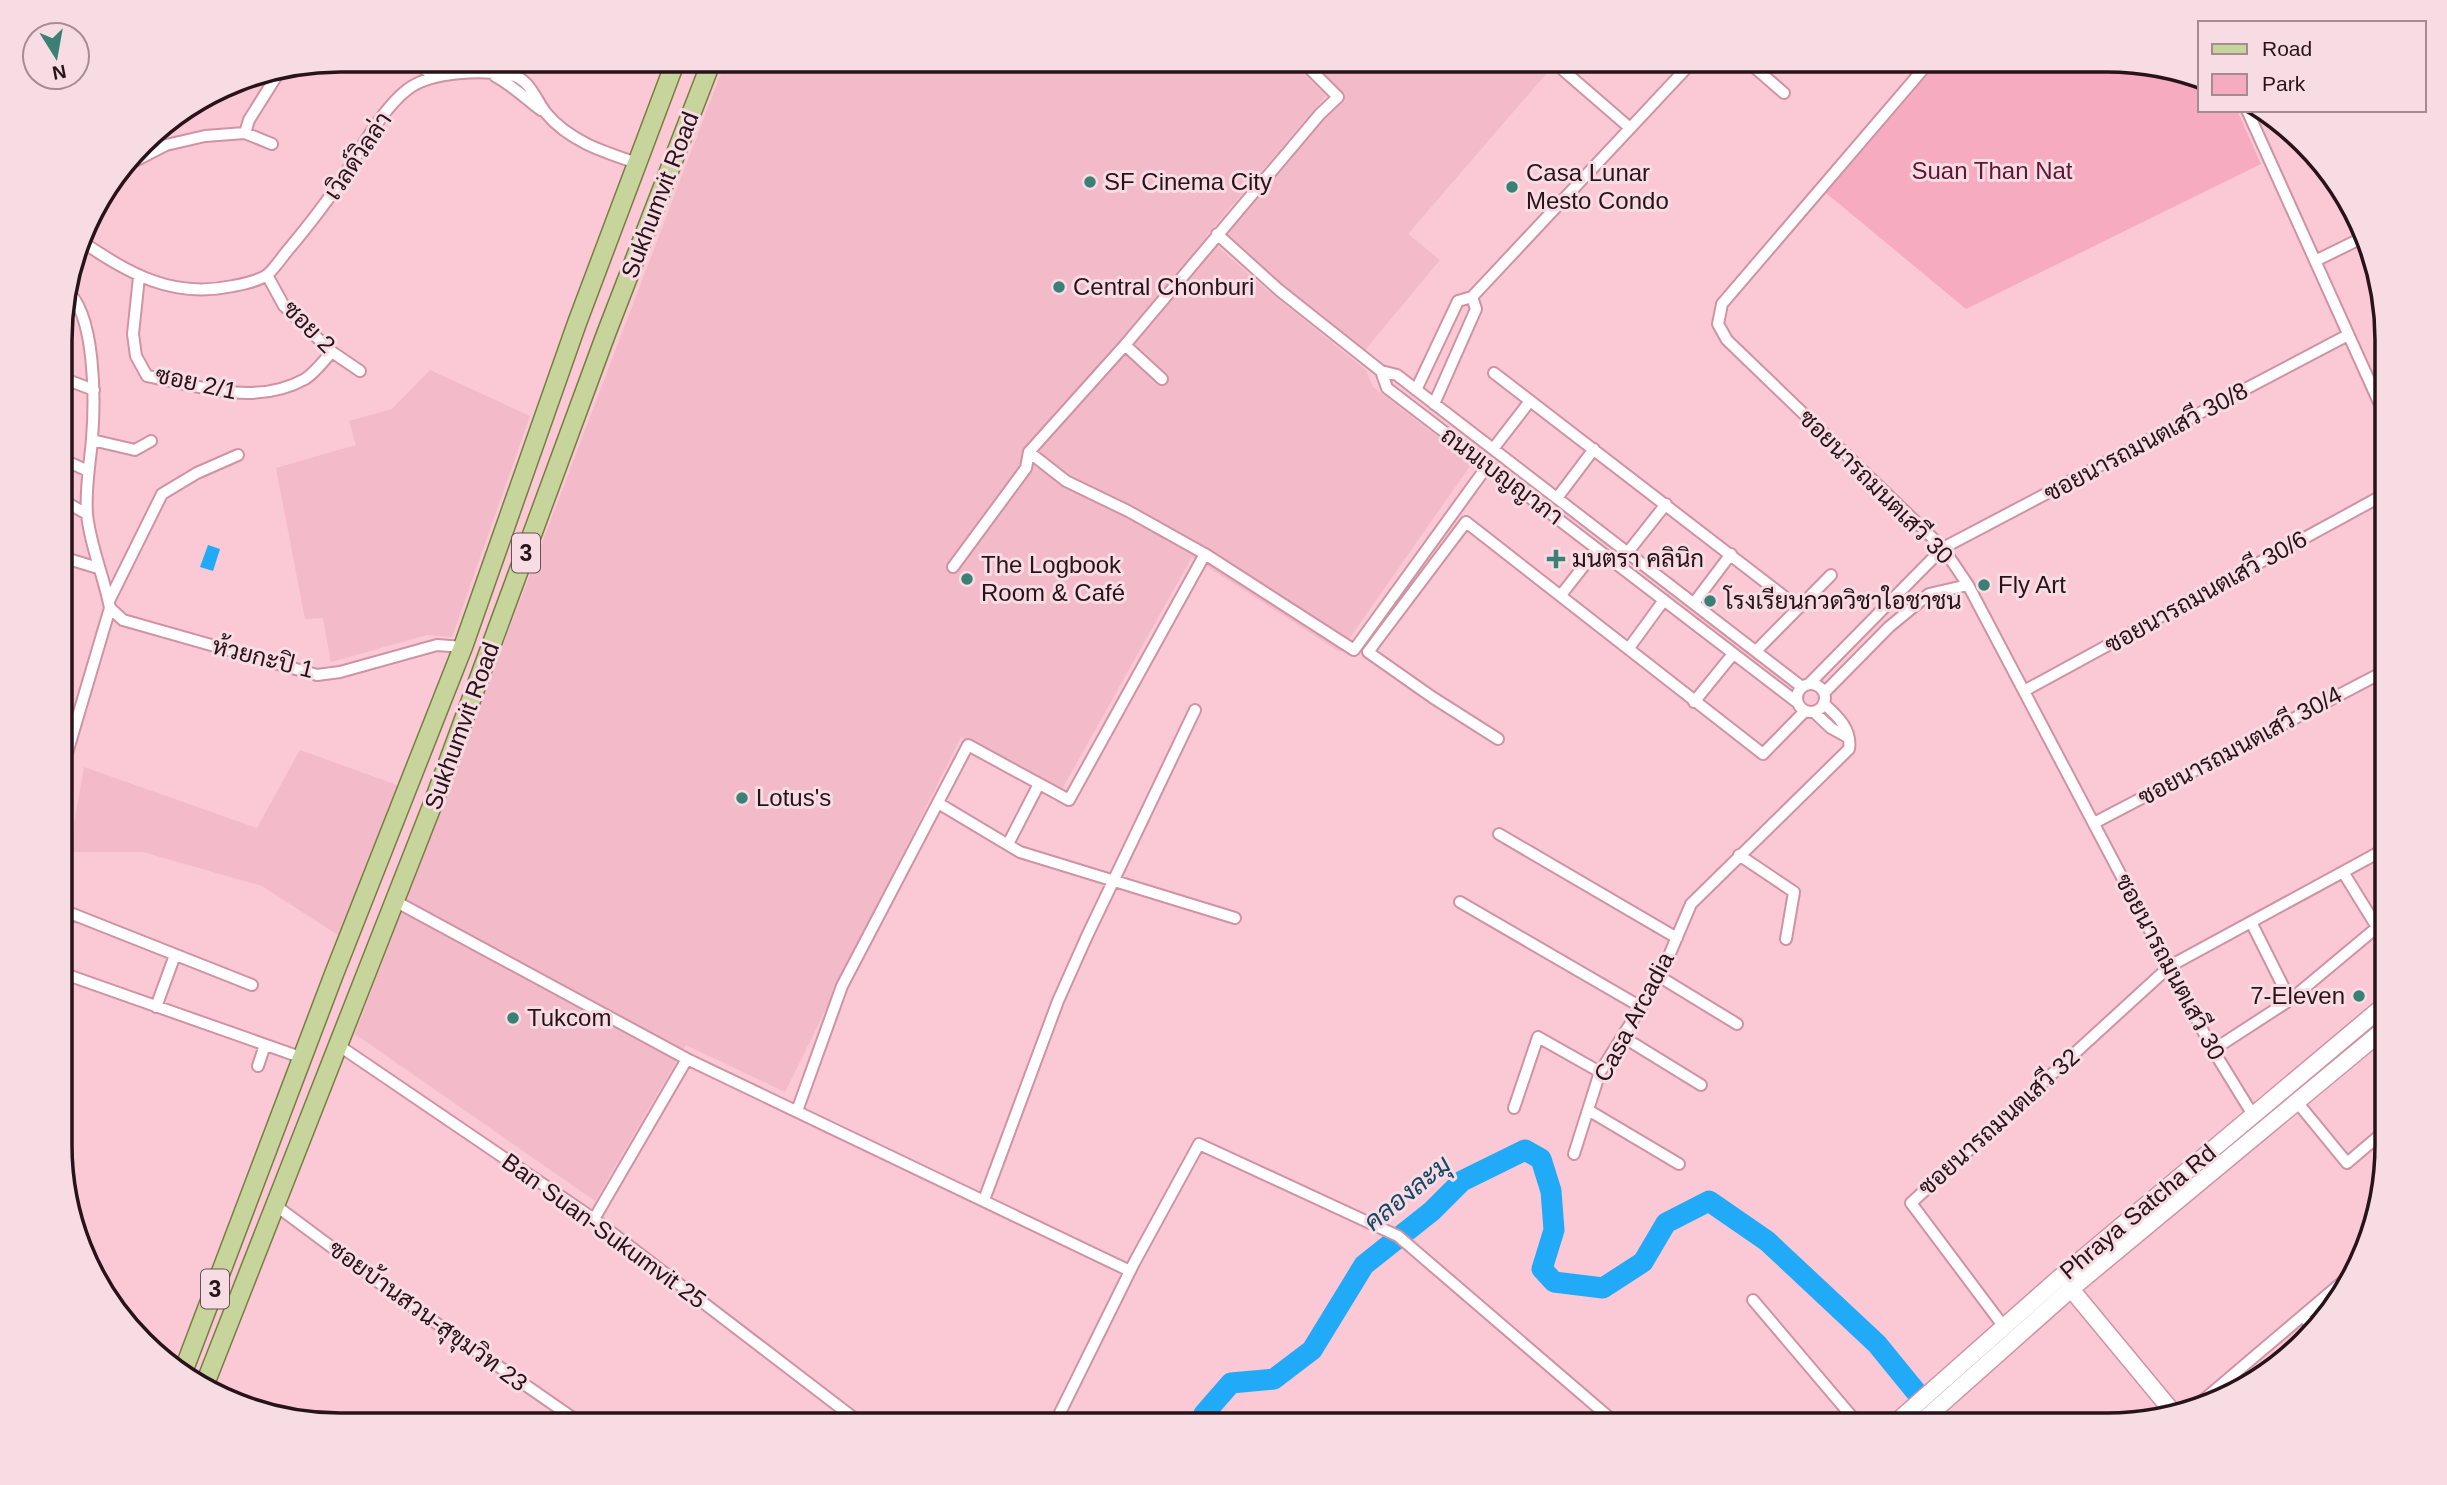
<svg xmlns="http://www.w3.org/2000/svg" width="2447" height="1485" font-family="Arial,Sarabun,sans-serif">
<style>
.built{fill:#f3bac9}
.green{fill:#f7abc1}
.water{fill:#21aaf7}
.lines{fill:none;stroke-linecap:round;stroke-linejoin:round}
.river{stroke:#21aaf7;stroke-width:21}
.street-casing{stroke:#d093a4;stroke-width:14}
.secondary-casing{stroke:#d093a4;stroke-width:19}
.primary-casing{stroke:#777e42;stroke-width:21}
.street{stroke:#fff;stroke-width:10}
.secondary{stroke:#fff;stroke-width:16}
.primary{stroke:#c7d49b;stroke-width:18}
.poi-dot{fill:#3b8074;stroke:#f7dde3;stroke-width:2.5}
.labels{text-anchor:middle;stroke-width:6;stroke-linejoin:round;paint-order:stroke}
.shield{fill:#f7dde3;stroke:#675056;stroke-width:2}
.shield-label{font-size:23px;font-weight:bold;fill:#29131a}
.street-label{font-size:24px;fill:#29131a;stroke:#f7dde3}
.park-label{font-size:24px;fill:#611534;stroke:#f7dde3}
.poi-label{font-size:24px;fill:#29131a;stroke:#f7dde3;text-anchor:start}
.water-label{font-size:26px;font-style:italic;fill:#164766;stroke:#f7dde3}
.rim{fill:none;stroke:#29131a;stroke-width:3.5}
</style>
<rect width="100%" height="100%" fill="#fbc8d5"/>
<path class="built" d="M726 60H1289L1326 96 1206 236 1261 285 1366 370 1373 387 1472 463 1340 652 1192 557 1061 791 961 737 785 1092 686 1045 595 1201 355 1034Z
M1304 60H1558L1408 234 1440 260 1365 350 1282 284 1224 234 1342 98Z
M430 370 530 416 452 637 427 635 331 662 323 618 305 619 276 468 356 445 349 421 392 409Z
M300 750 400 786 341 937 262 886 143 852H69L84 767 257 828Z"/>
<path class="green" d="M1940 60H2107L2180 69 2200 78V110H2237L2261 164 1966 309 1826 193Z"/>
<path class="water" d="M208 545 220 549 213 571 200 567Z"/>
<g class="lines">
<path class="river" d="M1200 1425 1204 1414 1231 1383 1274 1379 1312 1350 1364 1265 1432 1211 1462 1181 1525 1150 1541 1159 1551 1191 1554 1230 1542 1269 1554 1282 1603 1288 1643 1262 1666 1223 1709 1201 1767 1241 1877 1344 1943 1425"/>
<g class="street-casing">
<path id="street" d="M416 60 433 77
M1746 60 1784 93
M1931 60 1722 304 1718 324 1727 340 1943 548 1968 585 2213 1050 2253 1115
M1563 70 1630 128
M495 76C512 85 526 99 541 110
M2247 110 2387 420
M245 133 272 144
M127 165 166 145 205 136 245 133 249 120 279 72
M87 221 96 206
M1217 234 1279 290 1381 371 1397 375 1802 687
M81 241C130 274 172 299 233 286 243 284 260 281 268 274 275 268 282 257 288 250 309 225 328 201 345 174 362 147 383 108 408 89 432 71 483 70 511 75 529 78 536 100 546 113 569 141 604 152 637 163
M2315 261 2366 236
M267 275 284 306 332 352 360 371
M139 277 133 334 136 356 147 376C200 386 255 407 305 379 315 373 324 360 332 352
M66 290C96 313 95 402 92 439 90 464 85 489 87 514 90 546 104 576 110 608
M1125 345 1162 379
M1381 371 1387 388 1798 703
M1494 373 1799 608
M62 378 94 390
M1416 390 1458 301 1472 297 1694 60
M1434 404 1476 309 1472 297
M92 440 135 450 151 441
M1493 449 1530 401
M1029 452 1066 481 1128 511 1205 554 1354 650 1488 465
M62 459 88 471
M1557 498 1594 449
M62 500 87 514
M1628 552 1666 504
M62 557 98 568
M953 567 1026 468 1029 452 1125 345 1320 114 1338 97 1301 60
M1561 595 1597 549
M109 601 162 494 197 473 238 455
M1694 603 1731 554
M110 608 123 620 317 675 340 672 437 645 463 647
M1629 648 1664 600
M1756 651 1831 575
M1809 684 1943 548 2348 335
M1797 698a14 14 0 1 1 28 0a14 14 0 1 1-28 0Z
M2024 691 2387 493
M1824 693 1889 627 1929 594 1968 585
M1694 702 1733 654
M1814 712 1831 728 1847 737
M1498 739 1432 697 1368 652 1466 522 1763 754 1805 711
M62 770 110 608
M938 803 1020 852 1235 918
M2094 823 2387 670
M1499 834 1677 938
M1008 844 1039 784
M1739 855 1794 892 1786 939
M2343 872 2377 927
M395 901 687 1059 1130 1271
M1460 902 1641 1007
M2251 922 2290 1000
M62 934 70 913 252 985
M62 973 303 1058
M1660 977 1737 1024
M156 1007 175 955
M1623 1037 1701 1085
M338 1045 594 1219 863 1425
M2213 1050 2290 1000 2387 919
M258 1066 265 1045
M2297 1102 2347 1163 2387 1129
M1514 1108 1538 1037 1600 1072
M1588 1110 1679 1164
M797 1111 842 986 968 745 1069 800 1205 554
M1574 1154 1600 1072 1660 977 1691 904 1849 749C1852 730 1838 716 1824 704
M984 1200 1058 1001 1087 936 1195 710
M275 1205 400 1298 583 1425
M594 1219 687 1059
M1753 1300 1859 1425
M2303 1316 2315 1331
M2004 1327 1911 1203 2170 966 2387 848
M2201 1402 2353 1273
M1054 1425 1134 1263 1199 1144 1398 1236 1618 1425"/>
</g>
<g class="secondary-casing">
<path id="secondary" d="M2071 1289 2172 1411
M1893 1425 2058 1279 2387 1003
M1918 1425 2071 1289 2387 1027"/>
</g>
<g class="primary-casing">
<path id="primary" d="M183 1372 334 974 463 647 577 323 676 60
M203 1389 432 806 606 334 712 60"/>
</g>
<use href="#street" class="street"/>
<use href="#secondary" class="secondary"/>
<use href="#primary" class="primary"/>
</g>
<g class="poi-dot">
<circle cx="1090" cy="182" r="7"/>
<circle cx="1512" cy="187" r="7"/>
<circle cx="1059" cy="287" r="7"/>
<path d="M1552.5 548.5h7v7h7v7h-7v7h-7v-7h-7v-7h7z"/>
<circle cx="967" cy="579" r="7"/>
<circle cx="1984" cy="585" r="7"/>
<circle cx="1710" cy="601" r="7"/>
<circle cx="742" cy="798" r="7"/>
<circle cx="2359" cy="996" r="7"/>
<circle cx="513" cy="1018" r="7"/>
</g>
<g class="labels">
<g class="shield">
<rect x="512" y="533.5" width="28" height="39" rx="5"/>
<rect x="201" y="1269.5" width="28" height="39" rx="5"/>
</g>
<g class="shield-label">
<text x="526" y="561">3</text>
<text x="215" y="1297">3</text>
</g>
<g class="street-label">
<text transform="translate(358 156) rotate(-56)" y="8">เวิลด์วิลล่า</text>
<text transform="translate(660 195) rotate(-69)" y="8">Sukhumvit Road</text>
<text transform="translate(309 327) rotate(45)" y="8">ซอย 2</text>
<text transform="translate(196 383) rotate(12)" y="8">ซอย 2/1</text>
<text transform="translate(2146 442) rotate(-28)" y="8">ซอยนารถมนตเสวี 30/8</text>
<text transform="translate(1502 476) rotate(37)" y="8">ถนนเบญญาภา</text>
<text transform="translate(1876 487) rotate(45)" y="8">ซอยนารถมนตเสวี 30</text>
<text transform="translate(2206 592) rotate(-29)" y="8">ซอยนารถมนตเสวี 30/6</text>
<text transform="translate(263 658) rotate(14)" y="8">ห้วยกะปิ 1</text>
<text transform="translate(462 726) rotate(-70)" y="8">Sukhumvit Road</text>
<text transform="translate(2240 746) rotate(-28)" y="8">ซอยนารถมนตเสวี 30/4</text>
<text transform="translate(2170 967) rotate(62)" y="8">ซอยนารถมนตเสวี 30</text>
<text transform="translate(1634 1017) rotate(-62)" y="8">Casa Arcadia</text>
<text transform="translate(1999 1122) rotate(-42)" y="8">ซอยนารถมนตเสวี 32</text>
<text transform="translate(2138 1212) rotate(-40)" y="8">Phraya Satcha Rd</text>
<text transform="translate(604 1231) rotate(36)" y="8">Ban Suan-Sukumvit 25</text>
<text transform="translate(428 1316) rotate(36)" y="8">ซอยบ้านสวน-สุขุมวิท 23</text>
</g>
<g class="park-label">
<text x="1992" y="179">Suan Than Nat</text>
</g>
<g class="poi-label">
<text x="1526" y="181">Casa Lunar<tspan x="1526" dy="28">Mesto Condo</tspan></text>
<text x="1104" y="190">SF Cinema City</text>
<text x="1073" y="295">Central Chonburi</text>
<text x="1572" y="567">มนตรา คลินิก</text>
<text x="981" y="573">The Logbook<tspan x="981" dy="28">Room &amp; Café</tspan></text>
<text x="1998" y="593">Fly Art</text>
<text x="1724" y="609">โรงเรียนกวดวิชาใอชาชน</text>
<text x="756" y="806">Lotus's</text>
<text x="2345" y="1004" text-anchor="end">7-Eleven</text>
<text x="527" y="1026">Tukcom</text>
</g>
<g class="water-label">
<text transform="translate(1407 1193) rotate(-39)" y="9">คลองละมุ</text>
</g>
</g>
<path d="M0 0H2447V1485H0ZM340 72H2107A268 268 0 0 1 2375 340V1145A268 268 0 0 1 2107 1413H340A268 268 0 0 1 72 1145V340A268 268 0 0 1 340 72Z" fill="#f7dde3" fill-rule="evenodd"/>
<path class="rim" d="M340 72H2107A268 268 0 0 1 2375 340V1145A268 268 0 0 1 2107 1413H340A268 268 0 0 1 72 1145V340A268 268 0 0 1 340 72Z"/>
<rect x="2198" y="21" width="228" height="91" fill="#f7dde3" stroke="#a58c93" stroke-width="2"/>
<rect x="2212" y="44" width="35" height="10" fill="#c7d49b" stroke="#a58c93" stroke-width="2"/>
<text x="2262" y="56" font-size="21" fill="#29131a">Road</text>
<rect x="2212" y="74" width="35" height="21" fill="#f7abc1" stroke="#a58c93" stroke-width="2"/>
<text x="2262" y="91" font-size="21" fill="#29131a">Park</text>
<g transform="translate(56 56) rotate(169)"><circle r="33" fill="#f7dde3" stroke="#a58c93" stroke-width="2"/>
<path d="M0-5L12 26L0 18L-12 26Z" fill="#3b8074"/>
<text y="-10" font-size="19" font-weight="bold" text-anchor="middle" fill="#29131a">N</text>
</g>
</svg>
